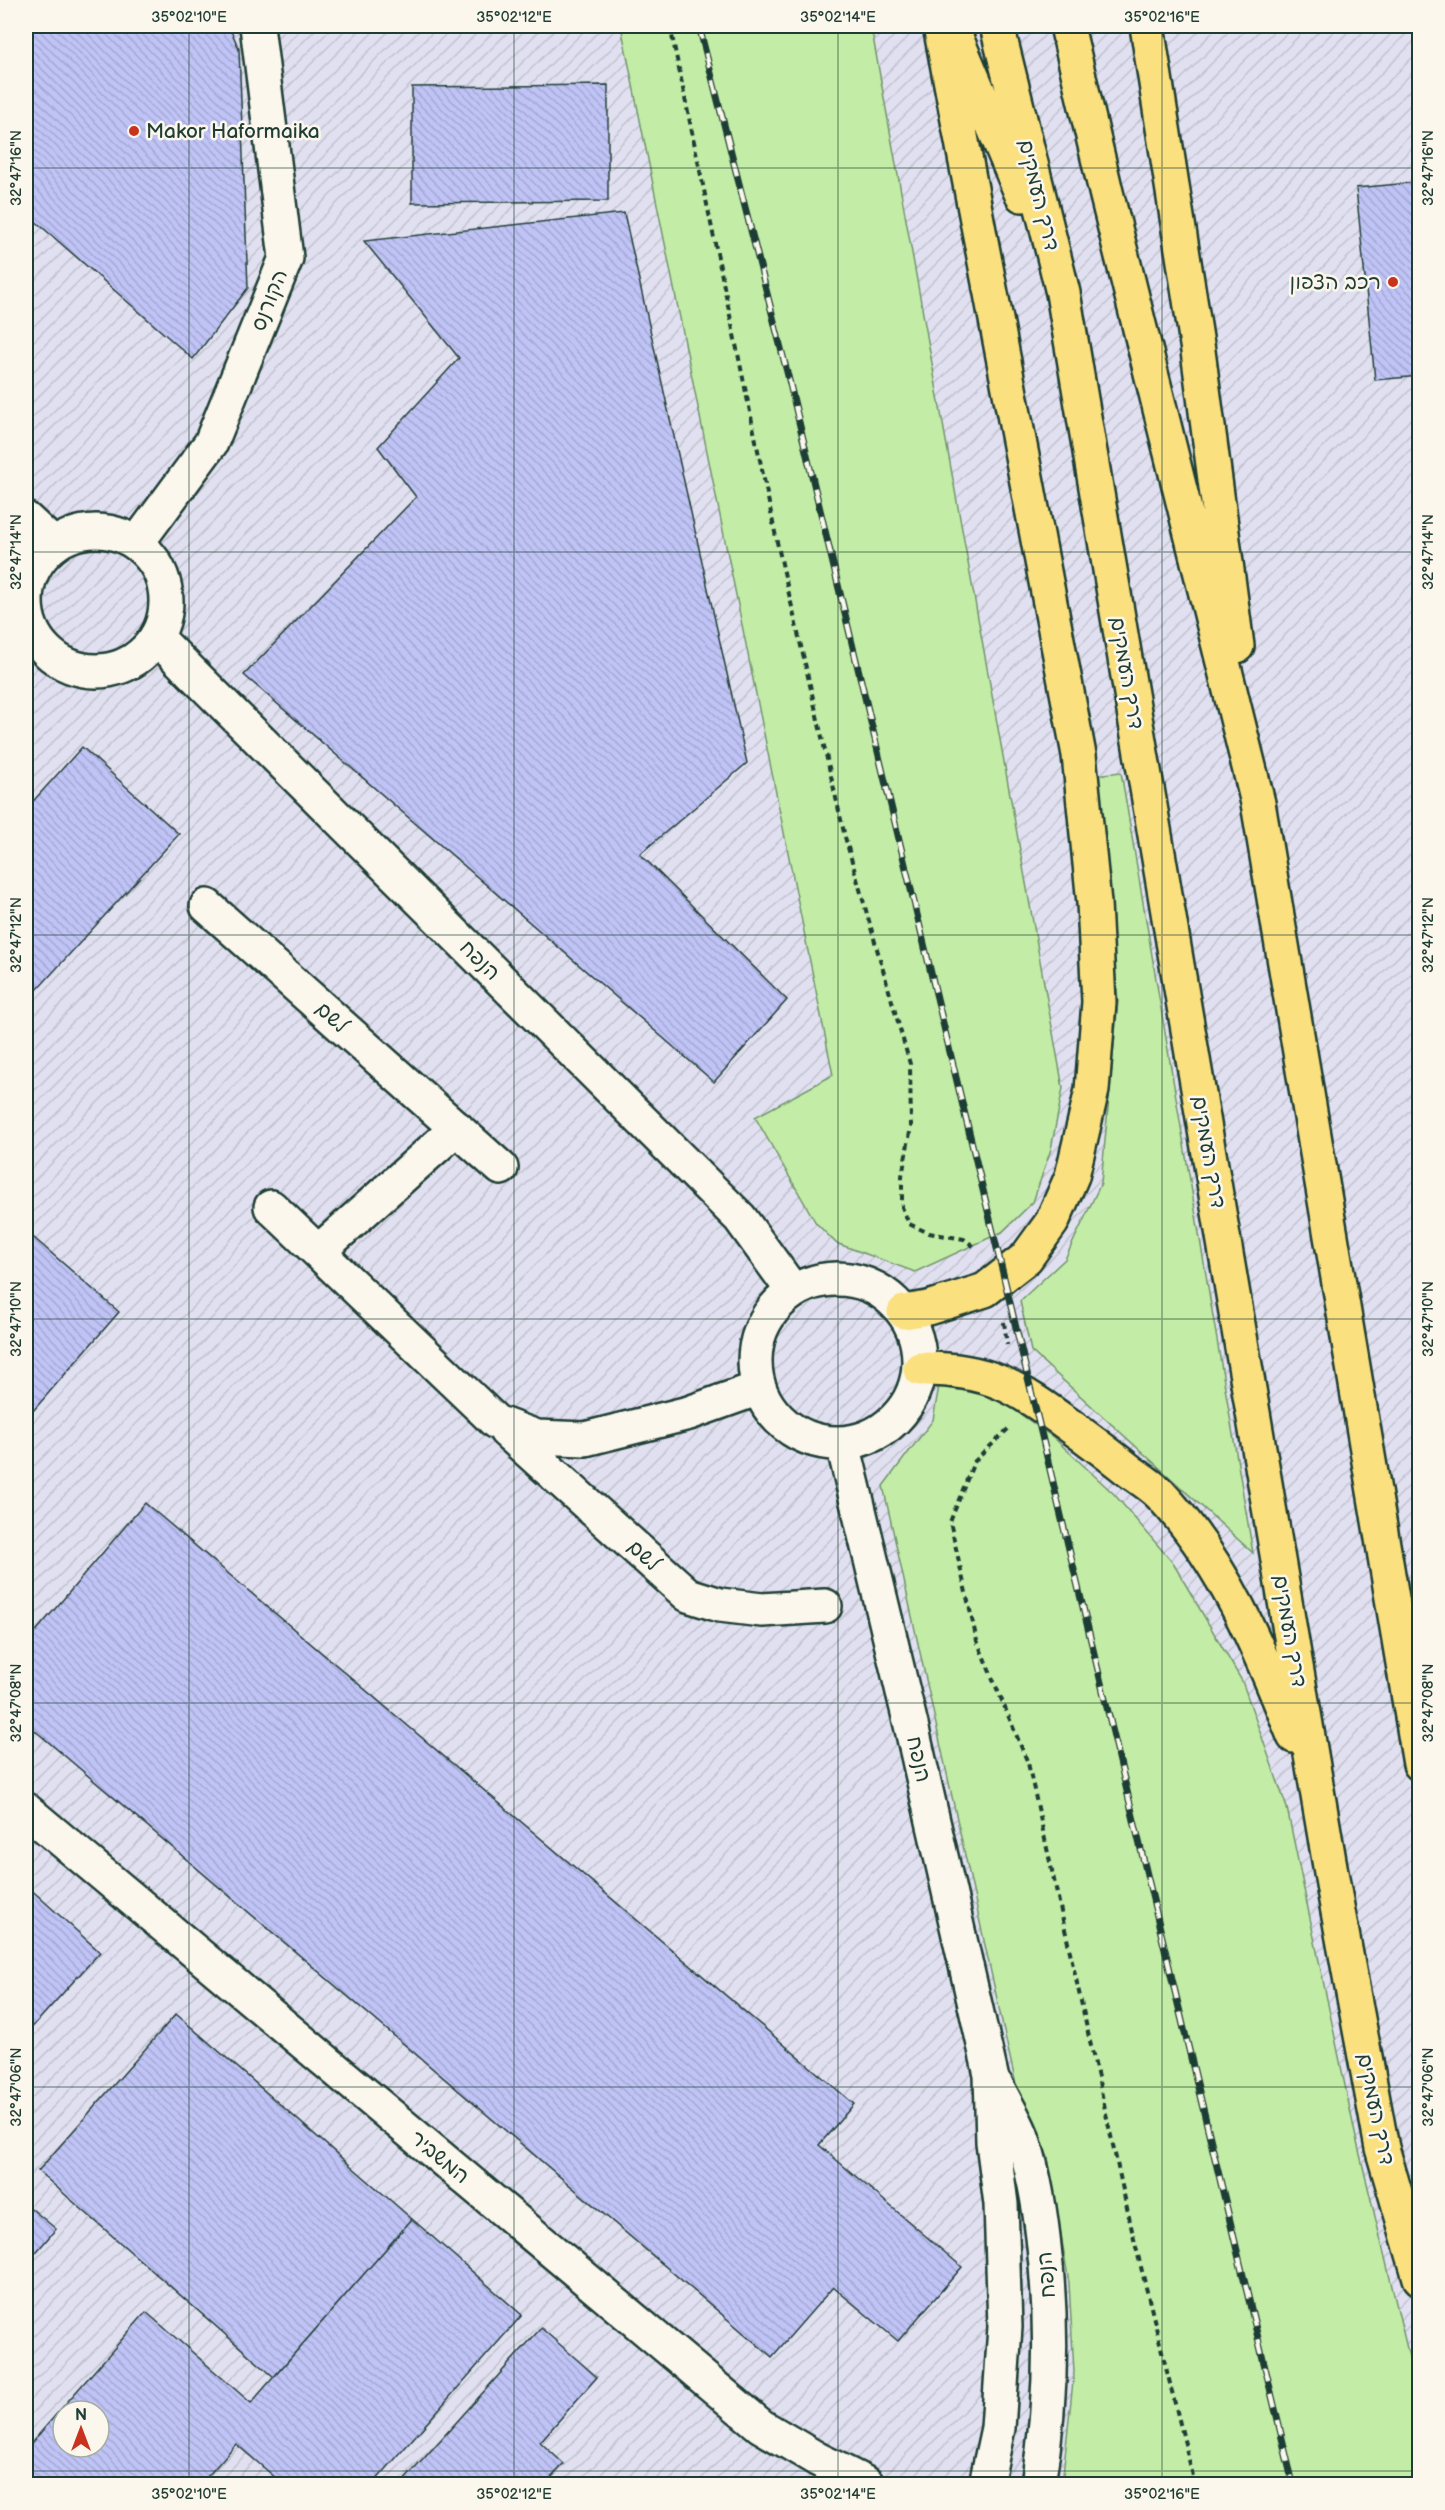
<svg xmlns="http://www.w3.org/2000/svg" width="1445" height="2510" font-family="'Balsamiq Sans','Playpen Sans Hebrew',sans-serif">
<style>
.industrial{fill:url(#industrial-furrows);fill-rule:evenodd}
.grass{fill:#c3eca7;stroke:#71946e;stroke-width:1.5}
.building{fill:url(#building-back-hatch);stroke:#1f3d34;stroke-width:1.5;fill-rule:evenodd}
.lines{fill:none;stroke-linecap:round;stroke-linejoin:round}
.minor-casing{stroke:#1f3d34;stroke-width:38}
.highway-casing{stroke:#1f3d34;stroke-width:38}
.path{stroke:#1f3d34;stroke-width:4;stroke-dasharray:6 4.5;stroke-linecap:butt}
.minor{stroke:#fbf7ec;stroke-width:33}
.highway{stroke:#fbe080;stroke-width:33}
.rail-casing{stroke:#1f3d34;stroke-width:7}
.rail{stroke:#fbf7ec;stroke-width:4.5;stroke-dasharray:14;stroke-linecap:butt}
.ticks{fill:none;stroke:#1f3d34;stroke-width:1.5;stroke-opacity:0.45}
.poi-dot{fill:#c8321e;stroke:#fbf7ec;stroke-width:2}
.labels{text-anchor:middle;stroke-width:5;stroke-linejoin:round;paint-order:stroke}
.poi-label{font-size:21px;fill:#1f3d34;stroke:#fbf7ec;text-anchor:start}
.street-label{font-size:21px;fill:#1f3d34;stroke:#fbf7ec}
.neatline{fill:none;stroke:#1f3d34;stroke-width:2}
.ticks-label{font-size:15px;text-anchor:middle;fill:#1f3d34}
</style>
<defs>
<pattern id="industrial-furrows" width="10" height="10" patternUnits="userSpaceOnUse" patternTransform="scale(1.5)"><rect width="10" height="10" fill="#e1e0f0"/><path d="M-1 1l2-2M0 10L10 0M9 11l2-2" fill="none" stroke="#c1c1ce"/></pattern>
<pattern id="building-back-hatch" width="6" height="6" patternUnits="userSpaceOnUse" patternTransform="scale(1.5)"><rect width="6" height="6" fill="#bfc3f5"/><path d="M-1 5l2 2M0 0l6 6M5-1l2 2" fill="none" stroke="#a4a8d3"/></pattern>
</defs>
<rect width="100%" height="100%" fill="#efedee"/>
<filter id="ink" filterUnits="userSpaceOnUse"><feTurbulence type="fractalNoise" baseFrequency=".0167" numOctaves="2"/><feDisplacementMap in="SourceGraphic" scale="12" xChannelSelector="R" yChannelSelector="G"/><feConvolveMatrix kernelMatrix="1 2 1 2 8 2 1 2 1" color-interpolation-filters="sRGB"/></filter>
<g filter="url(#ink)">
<path class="industrial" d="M26 26H1419V2484H26ZM63 2411H99V2447H63Z"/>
<path class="grass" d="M621 26H871L1063 1088 1051 1149 1033 1202 1002 1232 915 1272 836 1243 816 1223 755 1117 833 1075Z
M1121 772 1253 1553 1031 1351 1020 1301 1065 1259 1101 1183 1118 1001 1096 775Z
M940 1380 988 1391 1054 1438 1114 1494 1173 1563 1242 1681 1287 1808 1356 2138 1419 2398V2484H1062L1074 2372 1069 2283 1048 2157 1017 2089 883 1486 933 1420Z"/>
<path class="building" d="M26 26H229L239 49 248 288 193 359 26 213Z
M608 85V201L412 203V87Z
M1420 182V376L1375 380 1356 188Z
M624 213 747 763 640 854 787 1000 714 1082 244 675 416 497 378 447 459 358 364 241Z
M82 747 179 834 36 991 26 981V809Z
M26 1231 119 1312 26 1419Z
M145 1503 854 2104 819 2145 962 2267 898 2341 833 2287 772 2357 26 1723V1643Z
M26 1885 100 1952 26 2034Z
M176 2014 412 2219 274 2377 38 2171Z
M26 2204 56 2229 26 2264Z
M412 2219 522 2315 373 2484H283L236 2444 201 2484H26V2449L146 2312 251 2403ZM63 2411H99V2447H63Z
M541 2328 597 2377 540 2442 564 2464 545 2484H401Z"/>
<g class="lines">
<g class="minor-casing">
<path id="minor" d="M26 519 54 545
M26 601a70 70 0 1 1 140 0a70 70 0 1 1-140 0Z
M137 543 211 443 286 258 257 26
M157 638 740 1218 793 1291
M207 906 501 1168
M271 1207 496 1422 537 1437 585 1439 689 1413 759 1388
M319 1251 457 1128
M755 1361a82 82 0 1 1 164 0a82 82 0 1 1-164 0Z
M506 1431 688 1595 720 1605 762 1610 825 1606
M843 1444 911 1725 991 2075 993 2142 1001 2204 1005 2327 998 2428 986 2484
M26 1810 761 2426 817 2459 867 2484
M996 2085C1004 2101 1014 2117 1021 2134 1033 2167 1039 2203 1043 2237 1053 2320 1052 2402 1038 2484"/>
</g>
<g class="highway-casing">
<path id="highway" d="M997 26 1063 293 1334 1890 1382 2148 1420 2278
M1067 26 1106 192 1258 803 1420 1764
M1147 26 1198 351 1237 646
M957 40 1022 195
M904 1312 928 1308 985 1290 1026 1258 1052 1222 1072 1176 1092 1090 1099 1002 1094 903 1079 755 940 26
M920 1369C988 1368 1016 1387 1069 1425 1090 1440 1111 1456 1131 1472 1141 1479 1152 1486 1160 1494 1224 1562 1260 1650 1294 1736"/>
</g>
<path class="path" d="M670 26 777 542 845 837 910 1064 911 1127 902 1176V1207L909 1224 929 1233 964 1239 976 1248
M1004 1322 1007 1345
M1008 1429 974 1462 950 1522 977 1641 1028 1763 1133 2235 1195 2484"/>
<use href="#minor" class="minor"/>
<use href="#highway" class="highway"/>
<g class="rail-casing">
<path id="rail" d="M699 26 788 376 1293 2484"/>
</g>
<use href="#rail" class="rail"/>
</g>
</g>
<path class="ticks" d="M189 26V2484M514 26V2484M838 26V2484M1162 26V2484M26 168H1420M26 552H1420M26 935H1420M26 1319H1420M26 1703H1420M26 2087H1420M26 2471H1420"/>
<g class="poi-dot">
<circle cx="134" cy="131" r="6"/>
<circle cx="1393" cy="282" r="6"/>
</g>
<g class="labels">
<g class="poi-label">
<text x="146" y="138">Makor Haformaika</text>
<text x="1381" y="289" text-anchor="end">רכב הצפון</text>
</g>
<g class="street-label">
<text transform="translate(1039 195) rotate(76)" y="7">דרך העמקים</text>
<text transform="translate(269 300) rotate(-68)" y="7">הקורנס</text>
<text transform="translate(1127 673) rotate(80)" y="7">דרך העמקים</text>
<text transform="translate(480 960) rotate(45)" y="7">הנפח</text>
<text transform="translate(332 1017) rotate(42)" y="7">לשם</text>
<text transform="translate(1209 1152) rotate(80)" y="7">דרך העמקים</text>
<text transform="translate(644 1555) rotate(42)" y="7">לשם</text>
<text transform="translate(1290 1631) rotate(80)" y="7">דרך העמקים</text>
<text transform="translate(919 1759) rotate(77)" y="7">הנפח</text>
<text transform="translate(1376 2109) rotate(78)" y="7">דרך העמקים</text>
<text transform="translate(440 2157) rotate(40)" y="7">המשביר</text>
<text transform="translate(1046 2275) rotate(-95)" y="7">הנפח</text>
</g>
</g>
<rect width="1445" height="2510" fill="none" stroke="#fbf7ec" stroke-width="66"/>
<g transform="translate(81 2429)"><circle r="28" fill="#fbf7ec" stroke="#a3ada2" stroke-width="1.5"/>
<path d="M0-4.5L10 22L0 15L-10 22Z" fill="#c8321e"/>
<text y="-9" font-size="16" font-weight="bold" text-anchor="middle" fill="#1f3d34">N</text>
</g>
<rect x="33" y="33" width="1379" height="2444" class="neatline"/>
<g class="ticks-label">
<text x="189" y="22">35°02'10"E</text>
<text x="514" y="22">35°02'12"E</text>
<text x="838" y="22">35°02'14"E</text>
<text x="1162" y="22">35°02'16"E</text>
<text transform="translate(16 168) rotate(-90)" y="5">32°47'16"N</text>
<text transform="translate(1428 168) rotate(-90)" y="5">32°47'16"N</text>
<text transform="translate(16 552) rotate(-90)" y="5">32°47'14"N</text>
<text transform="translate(1428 552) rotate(-90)" y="5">32°47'14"N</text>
<text transform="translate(16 935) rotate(-90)" y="5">32°47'12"N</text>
<text transform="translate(1428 935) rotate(-90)" y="5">32°47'12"N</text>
<text transform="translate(16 1319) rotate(-90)" y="5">32°47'10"N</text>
<text transform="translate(1428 1319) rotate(-90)" y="5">32°47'10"N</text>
<text transform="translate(16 1703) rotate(-90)" y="5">32°47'08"N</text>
<text transform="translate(1428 1703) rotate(-90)" y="5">32°47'08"N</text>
<text transform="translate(16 2087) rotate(-90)" y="5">32°47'06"N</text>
<text transform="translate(1428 2087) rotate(-90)" y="5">32°47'06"N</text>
<text x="189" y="2499">35°02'10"E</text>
<text x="514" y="2499">35°02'12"E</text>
<text x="838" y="2499">35°02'14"E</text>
<text x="1162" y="2499">35°02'16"E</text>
</g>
</svg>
